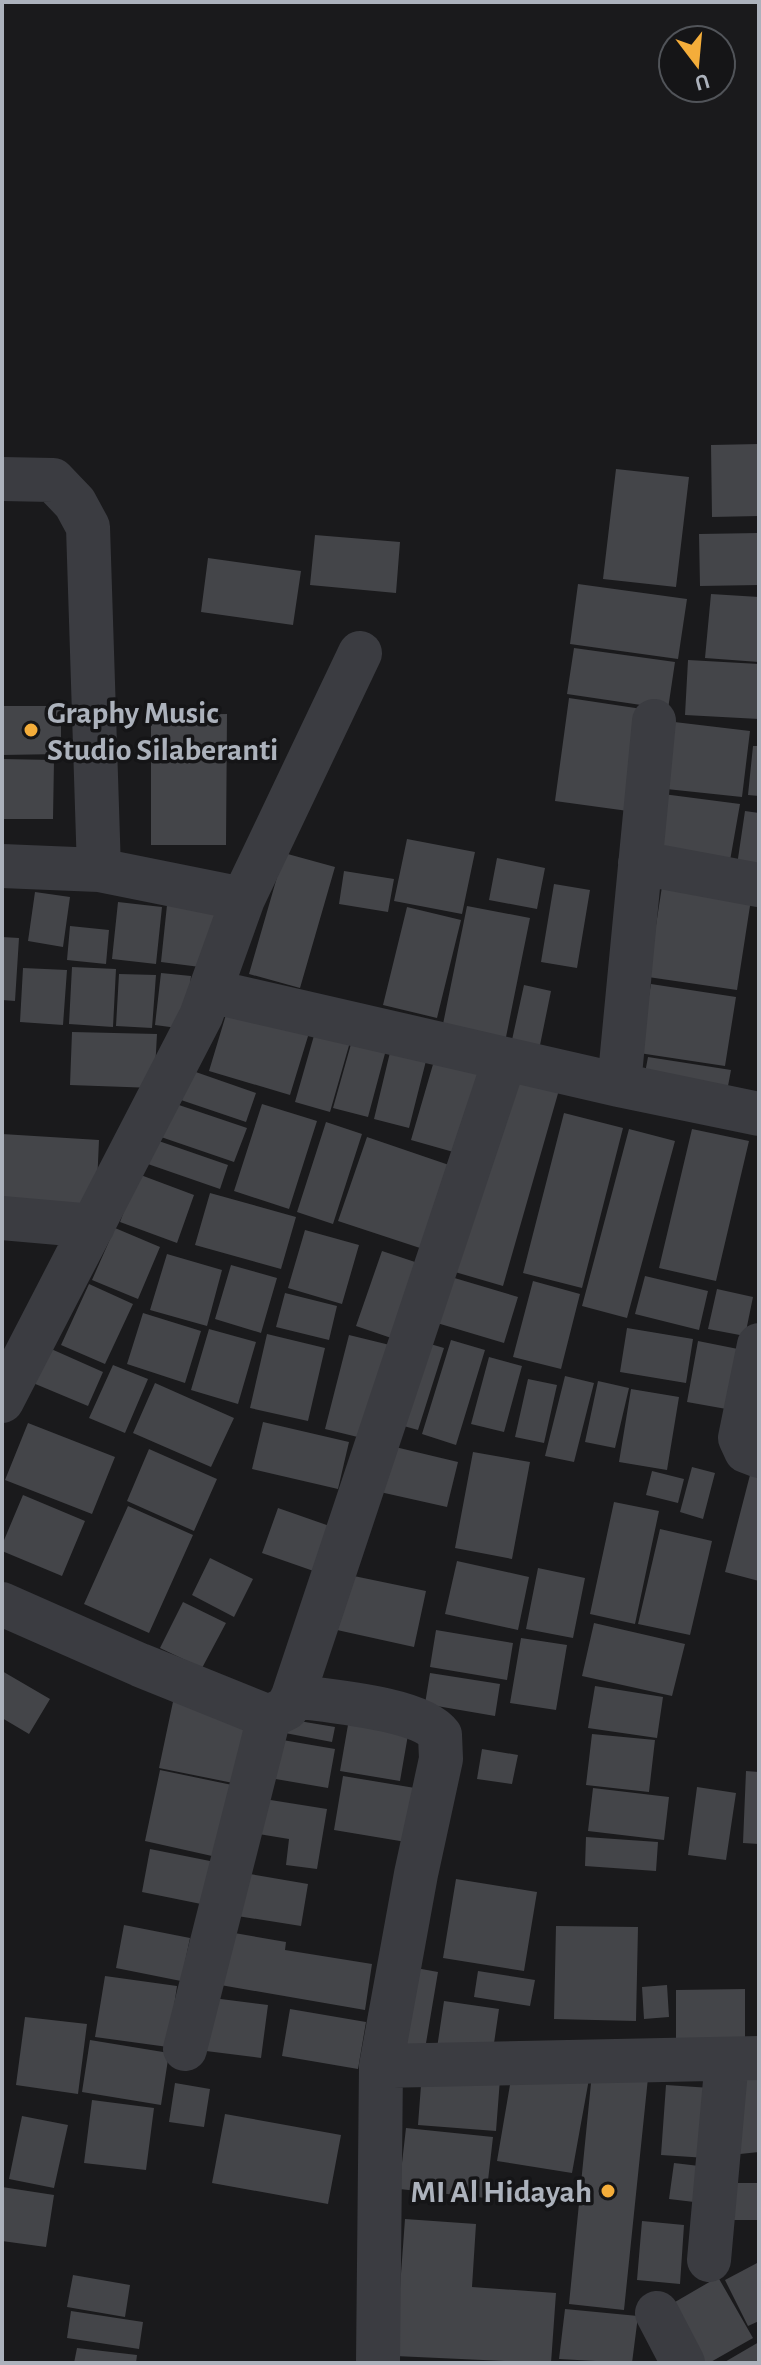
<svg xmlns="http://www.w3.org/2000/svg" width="761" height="2365" font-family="'Alegreya Sans',sans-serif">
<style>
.building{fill:#444549}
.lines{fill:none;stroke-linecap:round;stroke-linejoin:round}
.minor{stroke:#3b3c41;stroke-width:44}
.poi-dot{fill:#f4ad3a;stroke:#151517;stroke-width:3}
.labels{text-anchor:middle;stroke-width:7;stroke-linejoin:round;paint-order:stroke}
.poi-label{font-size:32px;font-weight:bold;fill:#acb2bc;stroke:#151517;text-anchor:start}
</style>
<rect width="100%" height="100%" fill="#1a1a1c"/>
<path class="building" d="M759 444V516L712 517 711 445Z
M616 469 689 477 676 587 603 579Z
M759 533V585L700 586 699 534Z
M315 535 400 542 396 593 310 585Z
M208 558 301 571 293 625 201 612Z
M578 584 687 599 678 659 570 644Z
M711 594 759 597V662L705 658Z
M574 648 675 662 668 709 567 694Z
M688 660 759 664V719L685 715Z
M569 698 642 709 628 811 555 801Z
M2 706H61V754L2 755Z
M227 714 226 845H151V715Z
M666 721 750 731 742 797 657 788Z
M753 746H759V796L748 795Z
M2 759 54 760 53 819H2Z
M663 794 740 804 728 872 655 860Z
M745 811 759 813V874L736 872Z
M407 839 475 852 462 914 394 901Z
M284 853 335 867 300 988 249 974Z
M497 858 545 868 537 909 489 900Z
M344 871 394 879 388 912 339 904Z
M663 880 752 893 737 990 648 977Z
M554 884 590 890 577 968 541 962Z
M35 892 70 897 63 947 28 941Z
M118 902 162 907 156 964 112 959Z
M167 905 215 909 208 968 161 962Z
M467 906 530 918 505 1042 442 1029Z
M407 907 461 920 437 1018 383 1005Z
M70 926 109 930 106 964 67 960Z
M2 937 19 938 15 1001 2 1000Z
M72 967 116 969 113 1027 69 1024Z
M23 968 67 970 63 1025 20 1022Z
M161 973 191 976 185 1029 155 1025Z
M119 974 156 975 152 1028 116 1026Z
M651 984 736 997 725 1066 639 1053Z
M524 985 551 991 540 1045 512 1040Z
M228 1008 309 1033 290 1095 209 1071Z
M317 1025 352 1035 330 1112 295 1102Z
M72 1032 157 1034 154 1088 70 1085Z
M353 1037 387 1046 368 1117 333 1108Z
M392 1044 428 1053 409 1128 374 1119Z
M436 1054 488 1069 464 1155 411 1140Z
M648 1057 731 1070 728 1086 645 1073Z
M190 1070 256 1093 246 1122 181 1100Z
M511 1077 559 1090 503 1286 455 1272Z
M173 1103 247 1128 234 1162 161 1137Z
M262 1104 317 1121 289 1209 234 1191Z
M564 1113 623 1128 582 1288 523 1273Z
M326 1122 362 1134 333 1224 297 1212Z
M629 1129 675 1141 627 1318 582 1306Z
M692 1129 749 1141 716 1281 659 1268Z
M2 1134 99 1140 96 1207 2 1202Z
M367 1137 449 1165 420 1248 338 1221Z
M153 1139 228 1165 220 1189 145 1163Z
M138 1174 194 1195 177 1243 120 1222Z
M210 1193 296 1217 281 1269 195 1245Z
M115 1228 160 1247 138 1299 92 1280Z
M305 1230 359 1245 342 1304 288 1288Z
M382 1251 430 1267 406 1343 356 1326Z
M167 1254 222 1270 207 1326 150 1310Z
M231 1265 277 1278 261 1333 215 1319Z
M441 1274 518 1297 504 1343 427 1320Z
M645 1276 708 1291 699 1330 635 1314Z
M533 1281 580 1294 561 1369 513 1357Z
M89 1284 133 1304 105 1364 61 1345Z
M717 1289 753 1297 745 1336 708 1329Z
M285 1293 337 1306 329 1340 276 1327Z
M143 1313 201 1331 185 1383 127 1364Z
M627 1328 693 1339 686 1383 620 1372Z
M209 1329 256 1342 238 1404 191 1390Z
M267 1334 325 1348 308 1421 250 1408Z
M349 1335 398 1347 374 1441 325 1429Z
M451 1340 485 1350 456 1445 422 1434Z
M420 1341 444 1348 418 1430 393 1423Z
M698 1341 743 1350 732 1410 687 1402Z
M49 1348 103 1372 88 1406 33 1383Z
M489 1357 522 1366 504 1432 471 1424Z
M113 1365 148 1379 125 1433 89 1418Z
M565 1376 594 1383 574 1462 545 1456Z
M528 1379 557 1385 544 1443 515 1437Z
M598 1381 629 1388 615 1448 585 1442Z
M155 1383 234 1418 211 1467 133 1433Z
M631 1389 679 1397 667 1470 619 1462Z
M263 1422 349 1442 338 1489 252 1469Z
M28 1423 115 1457 92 1514 5 1480Z
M391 1446 458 1462 447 1507 380 1492Z
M149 1449 217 1479 194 1531 127 1501Z
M473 1452 530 1462 512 1559 455 1548Z
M692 1467 715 1473 703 1519 680 1512Z
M652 1471 684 1479 678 1503 646 1495Z
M750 1475 759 1478V1581L725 1572Z
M23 1495 85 1521 62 1576 2 1551V1545Z
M614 1502 659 1511 635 1624 590 1614Z
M128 1506 193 1535 149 1633 84 1604Z
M278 1508 341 1530 325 1575 262 1553Z
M660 1529 712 1541 690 1635 638 1624Z
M210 1558 253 1579 234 1617 192 1595Z
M457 1561 529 1577 518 1630 445 1614Z
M538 1568 585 1578 573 1638 526 1629Z
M349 1575 426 1591 414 1647 337 1630Z
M183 1602 226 1623 202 1668 160 1648Z
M594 1623 685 1644 672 1696 582 1676Z
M436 1630 513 1643 507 1680 430 1667Z
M521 1638 567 1645 556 1710 510 1703Z
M2 1671 50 1699 29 1734 2 1718Z
M430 1673 500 1684 495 1716 425 1704Z
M595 1686 663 1697 657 1738 588 1728Z
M174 1697 254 1713 238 1784 159 1768Z
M287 1719 335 1727 332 1742 285 1733Z
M349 1719 409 1729 400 1781 340 1771Z
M592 1734 655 1740 649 1792 586 1785Z
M271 1738 335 1749 328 1788 264 1777Z
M482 1749 518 1755 512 1784 477 1779Z
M160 1770 237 1786 221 1858 145 1841Z
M746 1771 759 1772V1844L743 1843Z
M343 1776 421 1789 412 1843 334 1830Z
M697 1787 736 1793 726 1860 688 1855Z
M593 1788 669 1797 664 1840 588 1831Z
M258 1798 327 1809 317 1869 286 1865 289 1839 252 1833Z
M586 1837 658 1842 656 1871 585 1866Z
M150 1849 220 1863 211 1906 142 1892Z
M238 1872 308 1884 301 1926 231 1915Z
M456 1879 537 1892 524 1971 443 1958Z
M124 1925 190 1938 181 1981 116 1968Z
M556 1926 638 1927 636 2021 554 2019Z
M217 1930 286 1942 285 1950 372 1964 365 2010 209 1983Z
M405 1966 438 1972 424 2055 391 2049Z
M478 1971 535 1980 530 2006 474 1997Z
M105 1976 177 1986 168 2047 95 2037Z
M667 1985 669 2017 644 2019 642 1987Z
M745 1989V2039L676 2040V1990Z
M205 1997 268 2005 261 2058 198 2050Z
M444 2001 499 2009 492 2057 437 2048Z
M290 2009 366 2022 358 2069 282 2056Z
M25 2017 87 2024 78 2094 16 2085Z
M90 2040 169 2053 161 2105 82 2092Z
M513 2067 589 2079 572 2173 497 2161Z
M759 2067V2152L740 2154 735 2069Z
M422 2072 500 2079 496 2131 418 2125Z
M592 2073 648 2078 624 2310 569 2304Z
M175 2083 210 2089 204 2127 169 2122Z
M666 2085 711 2088 707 2158 661 2155Z
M92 2100 154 2108 146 2170 84 2163Z
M225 2114 341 2135 328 2204 212 2183Z
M22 2116 68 2125 54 2188 9 2179Z
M406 2128 493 2137 486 2198 399 2189Z
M674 2163 716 2168 711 2204 669 2199Z
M732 2183H759V2220H732Z
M2 2187 54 2195 46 2247 2 2241Z
M405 2219 476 2224 472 2287 556 2293 551 2363 395 2356Z
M642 2221 684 2225 680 2284 637 2280Z
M759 2262V2321L748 2326 725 2280Z
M73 2275 130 2285 125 2317 67 2307Z
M718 2277 753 2338 709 2363H694L663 2309Z
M565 2309 638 2316 632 2363 559 2359Z
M71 2311 143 2322 139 2349 67 2338Z
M759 2342V2363H723Z
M77 2348 137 2355 136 2363H74Z"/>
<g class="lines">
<path class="minor" d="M2 479 53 480 75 503 88 527 99 870
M640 863 759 885
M2 866 99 870 243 899 201 1016 2 1401
M243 899 360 653
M210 991 619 1085 759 1114
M619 1085 654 721
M2 1218 93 1226
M759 1345 740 1438 746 1451 759 1456
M2 1604 140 1665 269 1717
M293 1696C327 1701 421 1708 440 1735L441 1759 416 1874 381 2066
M185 2049 269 1717 287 1708 293 1696 505 1059
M709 2260 727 2059
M657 2313 683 2363
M378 2363 381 2066 759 2058"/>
</g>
<g class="poi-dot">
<circle cx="31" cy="730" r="8"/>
<circle cx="608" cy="2191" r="8"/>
</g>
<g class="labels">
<g class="poi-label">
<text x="47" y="723">Graphy Music<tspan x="47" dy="37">Studio Silaberanti</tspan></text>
<text x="592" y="2202" text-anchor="end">MI Al Hidayah</text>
</g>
</g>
<rect width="761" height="2365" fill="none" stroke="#acb2bc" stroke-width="8"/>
<g transform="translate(697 64) rotate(164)"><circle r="38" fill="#151517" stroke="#515459" stroke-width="2"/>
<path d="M0-6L14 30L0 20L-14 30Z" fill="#f4ad3a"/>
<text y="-12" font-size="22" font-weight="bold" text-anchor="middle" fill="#acb2bc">U</text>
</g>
</svg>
